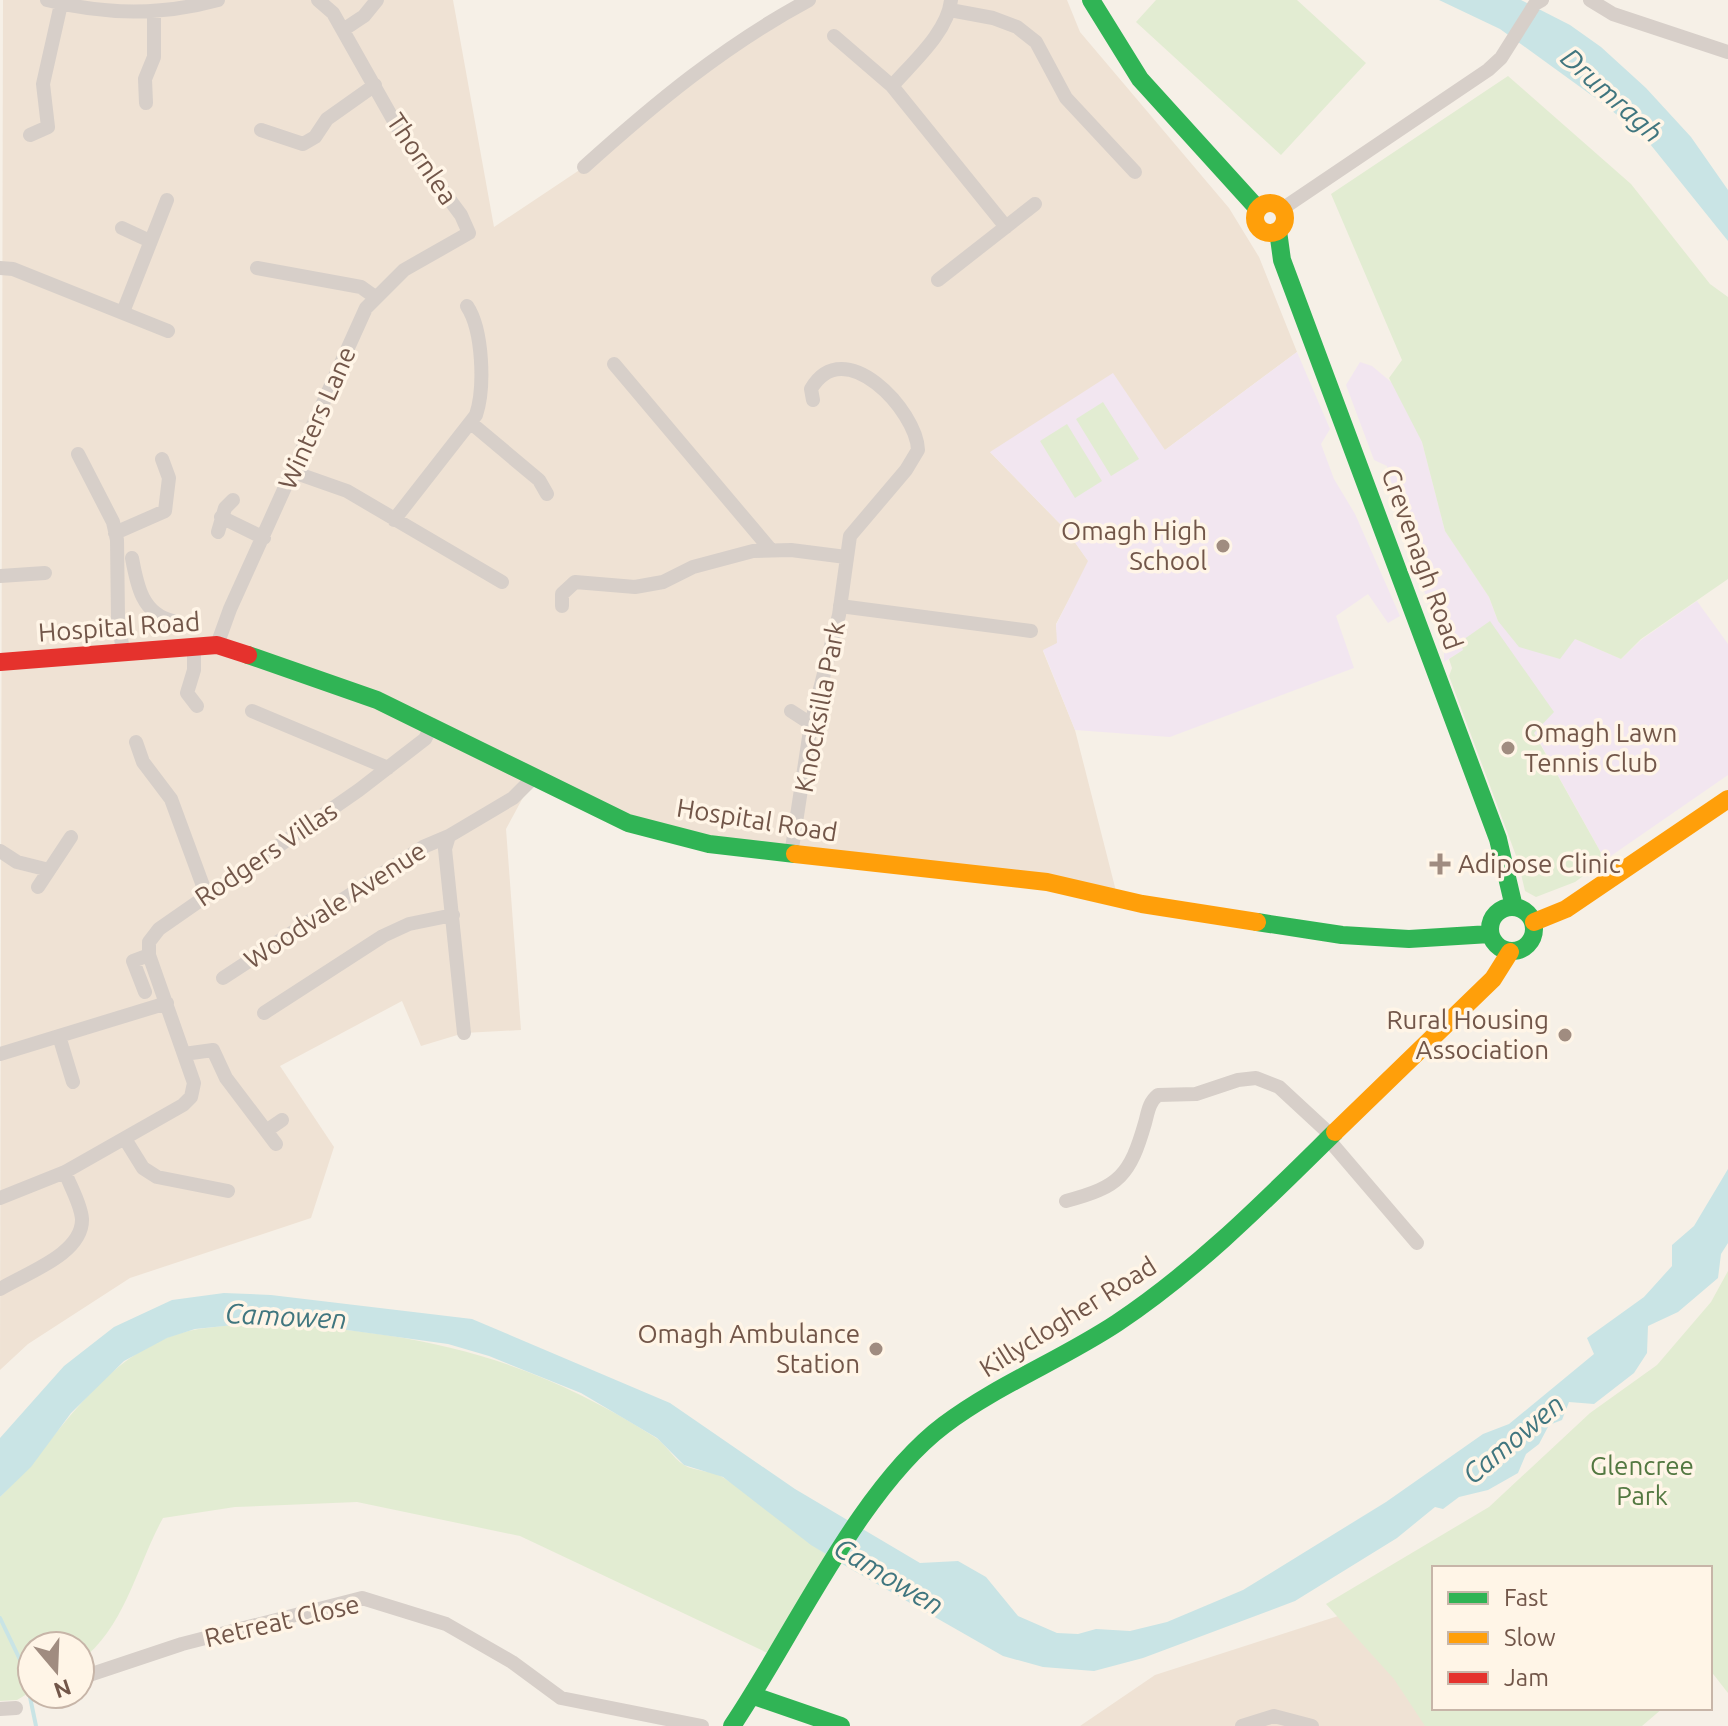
<svg xmlns="http://www.w3.org/2000/svg" width="1728" height="1726" font-family="Ubuntu,sans-serif">
<style>
.residential{fill:#efe2d4}
.education{fill:#f2e6f0}
.green{fill:#e2ecd2}
.water{fill:#c9e4e5}
.lines{fill:none;stroke-linecap:round;stroke-linejoin:round}
.stream{stroke:#c9e4e5;stroke-width:4}
.street{stroke:#d7cfc9;stroke-width:14}
.fast{stroke:#30b455;stroke-width:18}
.slow{stroke:#ff9f0a;stroke-width:18}
.jam{stroke:#e5322d;stroke-width:18}
.poi-dot{fill:#a08c80;stroke:#fff5e7;stroke-width:3}
.labels{text-anchor:middle;stroke-width:7;stroke-linejoin:round;paint-order:stroke}
.street-label{font-size:26px;fill:#725649;stroke:#fff5e7}
.poi-label{font-size:26px;fill:#725649;stroke:#fff5e7;text-anchor:end}
.park-label{font-size:26px;fill:#537841;stroke:#fff5e7}
.water-label{font-size:28px;font-style:italic;fill:#40767f;stroke:#fff5e7}
</style>
<rect width="100%" height="100%" fill="#f6f0e7"/>
<path class="residential" d="M3 0H453L494 227 584 167 665 94 809 0H1067L1080 32 1229 208 1259 257 1297 352 1165 450 990 452 1067 531 1089 562 1056 624 1058 643 1043 651 1075 730 1118 899 709 844 533 779 506 829 521 1030 464 1033 421 1046 402 1001 280 1066 334 1147 311 1218 130 1278 28 1344 0 1370Z
M1366 1607 1434 1708 1462 1726H1080L1155 1675Z"/>
<path class="education" d="M1297 352 1330 429 1321 444 1334 479 1355 514 1400 616 1388 623 1368 594 1336 616 1354 668 1170 737 1075 730 1043 650 1057 643 1056 625 1088 561 1067 531 990 452 1113 373 1165 450Z
M1360 362 1372 366 1397 387 1422 442 1445 531 1489 597 1498 621 1575 639 1621 659 1641 640 1697 601 1728 644V775L1605 860 1534 732 1463 650 1444 662V646L1391 499 1394 492 1387 466 1374 460 1346 385Z"/>
<path class="green" d="M1156 0H1297L1366 63 1281 155 1136 22Z
M1508 76 1631 184 1710 284 1728 297V579L1641 639 1621 659 1575 639 1560 659 1519 647 1498 621 1489 597 1445 531 1422 442 1389 378 1402 360 1331 194Z
M1103 402 1139 459 1111 476 1076 419Z
M1067 424 1102 481 1075 498 1040 441Z
M1490 621 1554 712 1534 733 1605 860 1575 882 1536 897 1525 891 1518 861 1449 676 1452 668 1449 659 1463 650 1460 642Z
M1728 1271V1693L1710 1670V1568H1434V1708H1663L1642 1726H1425L1394 1679 1326 1604 1489 1507 1590 1413 1657 1365 1711 1302Z
M253 1323C407 1330 522 1352 653 1436 666 1443 672 1458 684 1465 695 1472 713 1470 724 1478 762 1502 794 1534 832 1558L776 1657 520 1536 357 1502 235 1507 163 1518C137 1565 125 1628 80 1661V1646H32V1691L17 1700 0 1701V1497C55 1444 94 1366 169 1337 196 1326 225 1327 253 1323Z"/>
<path class="water" d="M1439 0H1521L1570 25 1601 47 1646 88 1691 137 1728 190V241L1646 139 1605 105 1500 29Z
M1728 1169V1243L1721 1254 1718 1278 1678 1312 1648 1326 1647 1353 1634 1373 1594 1404 1569 1402 1562 1420 1549 1425 1539 1444 1526 1454 1518 1473 1488 1490 1459 1497 1443 1509 1435 1507 1397 1538 1295 1601 1143 1658 1094 1671 1043 1667 1003 1656 849 1568 811 1545 723 1477 684 1465 657 1438 581 1393 489 1356 448 1344 347 1330 254 1323 195 1329 167 1338 124 1361 71 1413 31 1467 0 1497V1438L64 1366 114 1327 172 1300 224 1293 271 1295 472 1319 670 1403 795 1489 920 1563 958 1561 986 1577 1018 1616 1057 1633 1078 1634 1096 1629 1130 1631 1167 1622 1243 1590 1386 1502 1483 1434 1509 1424 1594 1354 1587 1338 1644 1297 1672 1266V1245L1694 1226Z"/>
<g class="lines">
<path class="stream" d="M0 1618 24 1668 36 1726"/>
<path class="street" d="M47 0C105 15 160 16 218 0
M1590 0 1613 14 1728 52
M950 10 993 18 1017 27 1036 42 1066 98 1135 172
M343 30 364 16 377 0
M834 36 892 86 1006 227
M892 86C912 63 948 32 951 0
M146 103 145 79 154 57V12
M261 130 303 144 315 137 327 119 375 85
M30 135 48 127 43 84 61 4
M584 167C655 103 725 45 809 0
M1282 209 1488 70 1501 58 1535 4 1542 0
M122 228 150 241
M0 268 13 269 168 331
M257 268 361 287 375 297
M938 280 1035 204
M123 312 167 200
M614 364 771 550
M471 423 539 480 547 494
M78 454 113 522 117 540 118 617 123 652
M293 472 347 491 502 582
M221 517 264 538
M394 520 476 415C485 388 483 330 467 306
M218 532 225 508 233 500
M115 533 165 511 169 478 162 459
M132 558C137 585 142 614 173 621
M0 576 45 573
M562 606V594L575 582 635 587 663 582 693 567 753 551 791 550 846 557
M840 606 1031 631
M217 645 230 609 366 308 404 270 469 233 461 215 403 137 333 13 318 0
M194 647V670L187 693 197 706
M252 711 388 768
M791 711 811 724
M136 742 143 762 171 799 206 894
M0 851 17 862 49 870
M791 855 811 724 839 615 850 536 906 470 918 450C917 411 844 332 811 389L813 400
M38 887 71 837
M223 978 423 847 449 836
M145 992 133 961 149 955
M264 1013 383 936 409 924 453 915
M464 1033 445 849 449 836 513 798 533 778
M59 1036 73 1082
M0 1054 167 1003
M184 1054 213 1050 226 1078 276 1144
M266 1131 282 1120
M125 1139 143 1168 157 1177 228 1191
M1328 1139 1417 1243
M0 1198 65 1172 183 1105 191 1097 194 1083 149 955V942L159 929 359 790 425 739 432 725
M1066 1201C1120 1187 1130 1175 1145 1123 1148 1112 1149 1102 1158 1095L1196 1094 1238 1080 1256 1078 1279 1087 1332 1136
M0 1289C26 1273 83 1254 82 1219 81 1204 70 1186 65 1172
M80 1678 182 1644 362 1598 446 1624 512 1662 561 1698 702 1726
M0 1709 16 1708
M1242 1726 1274 1716 1312 1726"/>
<path class="fast" d="M1091 0 1140 79 1258 209
M1278 231 1282 260 1498 839 1514 907
M248 655 377 700 628 823 709 844 795 854
M1490 929a22 22 0 1 1 44 0a22 22 0 1 1-44 0Z
M1257 922 1342 935 1409 939 1490 934
M754 1696 841 1726
M732 1726C793 1636 859 1489 944 1425 997 1385 1061 1360 1117 1323 1198 1269 1266 1200 1335 1132"/>
<path class="slow" d="M1255 218a15 15 0 1 1 30 0a15 15 0 1 1-30 0Z
M795 854 1047 882 1142 904 1257 922
M1534 922 1566 909 1728 799
M1335 1132 1493 979 1510 952"/>
<path class="jam" d="M0 662 217 645 248 655"/>
</g>
<g class="poi-dot">
<circle cx="1223" cy="546" r="8"/>
<circle cx="1508" cy="748" r="8"/>
<path d="M1436 852h8v8h8v8h-8v8h-8v-8h-8v-8h8z"/>
<circle cx="1565" cy="1035" r="8"/>
<circle cx="876" cy="1349" r="8"/>
</g>
<g class="labels">
<g class="street-label">
<text transform="translate(422 159) rotate(56)" y="9">Thornlea</text>
<text transform="translate(317 418) rotate(-66)" y="9">Winters Lane</text>
<text transform="translate(1422 559) rotate(70)" y="9">Crevenagh Road</text>
<text transform="translate(119 627) rotate(-4)" y="9">Hospital Road</text>
<text transform="translate(820 707) rotate(-79)" y="9">Knocksilla Park</text>
<text transform="translate(757 820) rotate(9)" y="9">Hospital Road</text>
<text transform="translate(266 854) rotate(-34)" y="9">Rodgers Villas</text>
<text transform="translate(335 905) rotate(-33)" y="9">Woodvale Avenue</text>
<text transform="translate(1068 1317) rotate(-32)" y="9">Killyclogher Road</text>
<text transform="translate(282 1621) rotate(-13)" y="9">Retreat Close</text>
</g>
<g class="poi-label">
<text x="1207" y="540">Omagh High<tspan x="1207" dy="30">School</tspan></text>
<text x="1524" y="742" text-anchor="start">Omagh Lawn<tspan x="1524" dy="30">Tennis Club</tspan></text>
<text x="1458" y="873" text-anchor="start">Adipose Clinic</text>
<text x="1549" y="1029">Rural Housing<tspan x="1549" dy="30">Association</tspan></text>
<text x="860" y="1343">Omagh Ambulance<tspan x="860" dy="30">Station</tspan></text>
</g>
<g class="park-label">
<text x="1642" y="1475">Glencree<tspan x="1642" dy="30">Park</tspan></text>
</g>
<g class="water-label">
<text transform="translate(1612 95) rotate(42)" y="10">Drumragh</text>
<text transform="translate(286 1316) rotate(3)" y="10">Camowen</text>
<text transform="translate(1513 1439) rotate(-40)" y="10">Camowen</text>
<text transform="translate(889 1576) rotate(31)" y="10">Camowen</text>
</g>
</g>
<rect x="1432" y="1566" width="280" height="144" fill="#fff5e7" stroke="#c7b5a8" stroke-width="2"/>
<rect x="1448" y="1592" width="40" height="12" fill="#30b455" stroke="#c7b5a8" stroke-width="2"/>
<text x="1504" y="1606" font-size="24" fill="#725649">Fast</text>
<rect x="1448" y="1632" width="40" height="12" fill="#ff9f0a" stroke="#c7b5a8" stroke-width="2"/>
<text x="1504" y="1646" font-size="24" fill="#725649">Slow</text>
<rect x="1448" y="1672" width="40" height="12" fill="#e5322d" stroke="#c7b5a8" stroke-width="2"/>
<text x="1504" y="1686" font-size="24" fill="#725649">Jam</text>
<g transform="translate(56 1670) rotate(161)"><circle r="38" fill="#fff5e7" stroke="#c7b5a8" stroke-width="2"/>
<path d="M0-6L14 30L0 20L-14 30Z" fill="#a08c80"/>
<text y="-12" font-size="22" font-weight="bold" text-anchor="middle" fill="#725649">N</text>
</g>
</svg>
